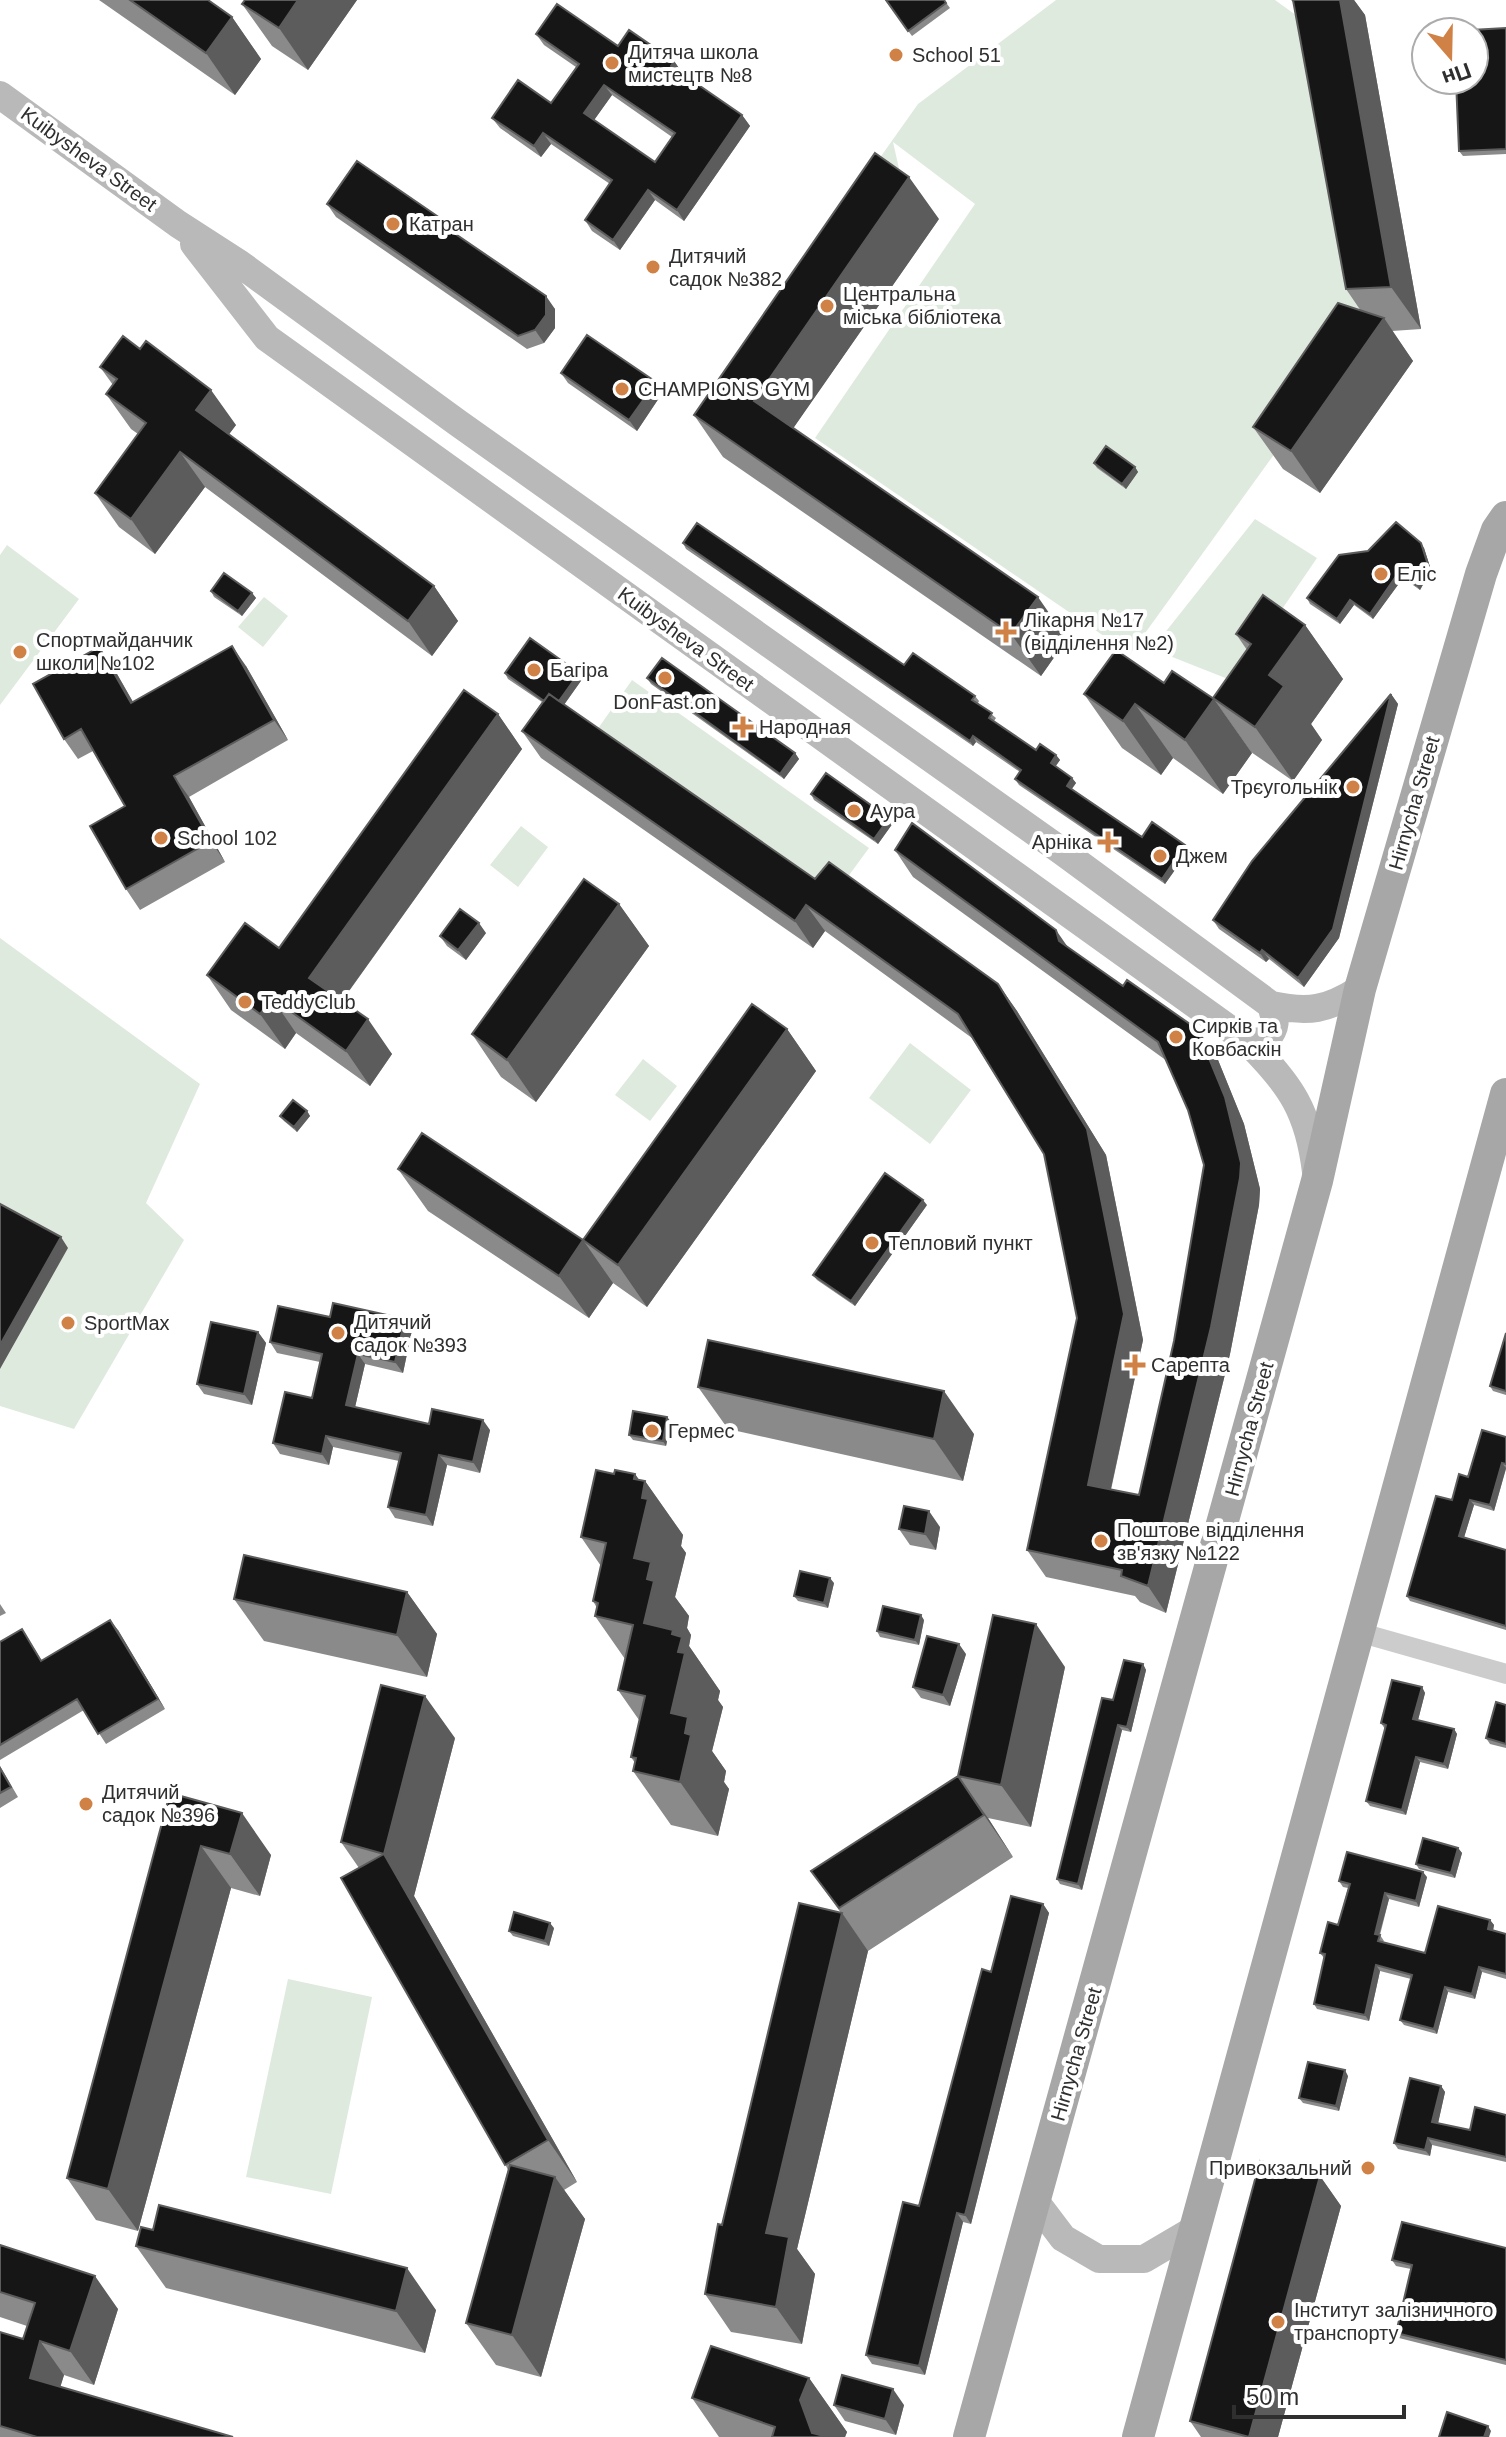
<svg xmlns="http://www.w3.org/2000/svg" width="1506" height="2437" font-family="Helvetica,sans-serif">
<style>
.green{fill:#dfeadf}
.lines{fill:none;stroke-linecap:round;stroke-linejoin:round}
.street{stroke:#ccc;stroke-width:20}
.secondary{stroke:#b9b9b9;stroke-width:28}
.primary{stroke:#a7a7a7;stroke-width:32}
.wall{fill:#8a8a8a;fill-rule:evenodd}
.shaded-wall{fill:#5c5c5c}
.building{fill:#161616;stroke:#5c5c5c;stroke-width:2;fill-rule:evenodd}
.poi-dot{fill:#d08246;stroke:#fff;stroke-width:3}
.labels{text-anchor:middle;stroke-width:8;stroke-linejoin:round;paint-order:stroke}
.poi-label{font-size:20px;fill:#2f2f2f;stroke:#fff;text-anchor:start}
.street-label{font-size:20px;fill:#2f2f2f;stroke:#fff}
</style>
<rect width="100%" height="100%" fill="#fff"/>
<path class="green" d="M1056 0H1275L1311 26 1366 327 1130 654 815 438 975 204 893 142 905 195 724 378 918 104Z
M1255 519 1317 558 1233 681 1152 649Z
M7 545 79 599 0 705V555Z
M264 597 288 616 263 647 238 627Z
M632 680 869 848 833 897 597 730Z
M521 826 548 847 518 887 490 865Z
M0 938 200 1084 146 1203 184 1240 74 1429 0 1406Z
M910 1043 971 1090 930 1144 869 1098Z
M643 1059 677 1086 650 1121 615 1095Z
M288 1979 372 1997 331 2194 246 2177Z"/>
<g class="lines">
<path class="street" d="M1358 1632 1506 1674"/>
<path class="secondary" d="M0 95 178 224 240 264 458 423 1063 852 1271 1005C1309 1013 1327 1010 1360 989
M194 244 267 338 1249 1043C1291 1085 1309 1112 1316 1172
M1249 1043 1266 1040C1277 1027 1276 1021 1271 1005
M1035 2201 1063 2238 1099 2259H1144L1195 2229"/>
<path class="primary" d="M969 2437 1317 1181 1360 989 1481 574 1497 530 1506 517
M1138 2437 1506 1094"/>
</g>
<path class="wall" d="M99 0H208L232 17 261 59 235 95Z
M357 0 308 70 272 46 242 4Z
M885 0H944L950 8 912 36Z
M1291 0H1354L1365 15 1421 329 1392 331 1413 361 1320 493 1283 469 1253 427 1361 311 1346 289 1293 2Z
M1506 28V154L1463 156 1459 151Z
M536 34 618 46 674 61 681 71V72L742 115 750 126 684 221 655 200 620 250 592 231 585 220 610 184 551 144 541 157 500 128 492 118 551 103 576 67 544 45ZM612 95 672 137 655 162 594 120Z
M327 204 446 228 555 309V328L544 343 527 349 336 217Z
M939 219 793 428 1067 639 1041 676 723 457 694 415Z
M100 367 236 425 229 434 434 586 458 621 432 656 205 487 155 554 119 527 95 493 138 434 131 429 106 394 113 385Z
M561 373 656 382 663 392 637 431 568 383Z
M1094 463 1135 467 1138 472 1126 489 1097 468Z
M683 543 904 665 975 696 979 701 978 703 996 718 994 721 1036 750 1056 755 1060 760 1056 766 1072 778 1076 783 1072 789 1142 837 1189 850 1165 884 1019 785 1015 779 1020 772 976 742 973 746 686 549Z
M1424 548 1431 570 1420 590 1403 578 1373 619 1354 605 1340 624 1310 604 1307 598Z
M211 591 252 593 256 598 242 616 214 597Z
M1305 625 1343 679 1311 724 1322 740 1293 781 1251 752 1213 698 1247 650 1236 634Z
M1116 650 1252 753 1223 794 1173 758 1161 775 1122 748 1084 694Z
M246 666 288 740 189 797 225 862 140 910 126 889 125 806 93 751 78 759 64 739 113 667 133 702Z
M505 673H579L583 678 564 705 815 879 998 984 1017 1011 1106 1155 1143 1340 1111 1490 1139 1495 1174 1341 1204 1165 1188 1110 1167 1061 913 877 895 850 1069 948 1123 986 1197 1029 1216 1055 1244 1124 1260 1189 1259 1205 1230 1354 1166 1613 1140 1602 1135 1596 1046 1577 1027 1550 1077 1318 1044 1154 972 1038 825 931 813 948 541 758 522 731 542 702 508 679Z
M647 678 795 753 799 759 784 779 651 684Z
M1391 694 1398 704 1339 938 1304 987 1269 959 1266 962 1219 929 1213 920Z
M498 714 522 749 342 1001 392 1054 370 1086 296 1033 285 1049 231 1010 207 975 279 948Z
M811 794 889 818 893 823 878 844 814 800Z
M619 904 649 946 536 1102 501 1077 472 1034Z
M486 933 466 960 447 946 440 936Z
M787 1029 816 1071 647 1307 613 1283 589 1318 428 1211 398 1169 583 1240Z
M307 1111 310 1116 297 1132 284 1121 280 1116Z
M927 1205 855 1306 817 1280 813 1275Z
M330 1317 412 1330 403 1373 365 1364 355 1407 429 1424 490 1430 480 1473 447 1465 433 1526 395 1518 388 1507 399 1461 333 1447 329 1465 280 1454 273 1443 312 1398 320 1362 277 1353 270 1342Z
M258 1332 266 1343 252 1405 204 1394 197 1384Z
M1506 1333V1395L1493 1391 1490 1386Z
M698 1387 974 1434 963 1481 728 1429Z
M667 1417 671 1422 666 1446 633 1440 629 1435Z
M1506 1437V1469L1494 1511 1474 1505 1464 1537 1506 1550V1630L1410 1601 1407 1596 1452 1500 1468 1477Z
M614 1474H635L639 1480 645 1481 683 1535 681 1546 686 1553 675 1597 689 1616 687 1628 691 1635 689 1646 720 1691 718 1700 723 1707 712 1751 726 1771 724 1782 729 1789 718 1836 671 1825 633 1771 635 1763 631 1757 639 1720 618 1690 625 1659 595 1616 597 1608 593 1601 601 1566 581 1537Z
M940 1527 936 1550 910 1545 899 1529Z
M834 1583 828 1608 798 1601 794 1596Z
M407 1592 437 1634 427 1677 264 1641 234 1599Z
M0 1604 6 1613 0 1616Z
M924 1620 919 1645 880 1637 877 1631Z
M22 1629 42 1661 118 1630 165 1709 106 1744 84 1710 0 1760V1642Z
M966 1654 950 1706 921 1698 913 1687Z
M1143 1664 1146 1670 1131 1732 1122 1730 1082 1890 1060 1884 1057 1879 1113 1700Z
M1065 1667 1031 1827 988 1818 1013 1857 868 1951 797 2249 815 2274 802 2344 731 2332 705 2294 722 2225 841 1913 811 1871 958 1776Z
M1422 1687 1425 1693 1418 1720 1454 1729 1457 1734 1448 1769 1420 1762 1406 1815 1370 1806 1366 1801 1385 1729 1381 1723Z
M1506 1705V1748L1490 1744 1486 1738Z
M455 1738 414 1896 577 2182 564 2190 585 2219 541 2377 496 2365 466 2323 508 2170 359 1868 341 1842Z
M0 1766 18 1797 0 1808Z
M170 1793 271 1855 260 1896 231 1888 138 2231 96 2220 67 2178Z
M1458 1848 1462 1853 1455 1878 1419 1869 1416 1864Z
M1427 1877 1419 1907 1389 1899 1380 1935 1384 1941 1383 1942 1425 1953 1490 1920 1494 1925 1493 1931 1506 1934V1979L1482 1972 1475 1999 1448 1992 1437 2034 1404 2025 1400 2020 1411 1979 1380 1971 1369 2021 1317 2009 1314 2004 1324 1958 1320 1953 1338 1925 1348 1888 1343 1887 1339 1881Z
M1043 1904 1049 1913 971 2224 963 2222 925 2375 872 2364 866 2355 919 2206 991 1972Z
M554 1928 549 1946 513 1936 509 1931Z
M1348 2076 1339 2111 1303 2103 1299 2098Z
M1441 2086 1445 2092 1438 2123 1470 2130 1506 2115V2162L1432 2145 1430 2156 1398 2149 1394 2143Z
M1320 2176 1341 2206 1278 2437H1201L1190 2421Z
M0 2245 118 2309 94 2385 64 2375 60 2387 233 2437H0V2332L23 2339 27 2326 0 2317Z
M136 2246 436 2310 425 2353 166 2288Z
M1506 2248V2365L1399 2338 1396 2333 1411 2269 1396 2266 1392 2260Z
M809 2378 847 2432 845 2437H719L692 2398Z
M834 2405H904L896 2435 845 2421Z"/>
<path class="shaded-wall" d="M298 0H357L308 70 279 28Z
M1340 0H1354L1365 15 1421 329 1391 287Z
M232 17 261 59 235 95 206 53Z
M674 61 681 71 678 76 671 66Z
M604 85 612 95 592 123 584 113Z
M742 115 750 126 684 221 677 210Z
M543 133 551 144 541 157 534 146Z
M909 177 939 219 783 443 754 401Z
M648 190 655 200 620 250 613 240Z
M546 296 555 309V328L544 343 535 330Z
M1384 318 1413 361 1320 493 1291 451Z
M656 382 663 392 637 431 629 420Z
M211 390 236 425 221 445 196 410Z
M180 452 205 487 155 554 131 519Z
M1135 467 1138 472 1126 489 1122 484Z
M1421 543 1424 548 1431 570 1420 590 1416 585Z
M1399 572 1403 578 1373 619 1370 614Z
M434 586 458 621 432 656 408 621Z
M252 593 256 598 242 616 238 611Z
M1038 597 1067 639 1041 676 1011 634Z
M1350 600 1354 605 1340 624 1337 619Z
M1305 625 1343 679 1311 724 1322 740 1293 781 1255 727 1269 675Z
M232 646 246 666 288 740 274 720Z
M99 647 113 667 145 723 131 703Z
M579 673 583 678 558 713 554 708Z
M1391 694 1398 704 1339 938 1304 987 1298 978Z
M1214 699 1252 753 1223 794 1185 740Z
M1135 704 1173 758 1161 775 1123 721Z
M498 714 522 749 333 1013 309 978Z
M973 736 976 742 973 746 970 741Z
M795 753 799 759 784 779 780 774Z
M1056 755 1060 760 1054 768 1051 763Z
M174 776 189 797 225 862 211 841Z
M1072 778 1076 783 1070 791 1067 786Z
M889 818 893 823 878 844 874 839Z
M1185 845 1189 850 1165 884 1162 879Z
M619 904 649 946 536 1102 507 1060Z
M806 905 825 931 813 948 795 921Z
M479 923 486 933 466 960 458 950Z
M1056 930 1074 956 1059 941Z
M1262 950 1269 959 1266 962 1260 953Z
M998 984 1017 1011 1106 1155 1143 1340 1106 1511 1088 1485 1124 1314Z
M272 998 296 1033 285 1049 260 1014Z
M368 1019 392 1054 370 1086 346 1051Z
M787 1029 816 1071 647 1307 618 1265Z
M1197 1029 1216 1055 1244 1124 1260 1189 1259 1205 1230 1354 1166 1613 1148 1586 1241 1163Z
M307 1111 310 1116 297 1132 294 1127Z
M923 1200 927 1205 855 1306 851 1301Z
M61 1237 68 1248 0 1369V1345Z
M583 1240 613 1283 589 1318 559 1276Z
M405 1319 412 1330 403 1373 395 1362Z
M258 1332 266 1343 252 1405 244 1394Z
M358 1354 365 1364 353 1416 346 1405Z
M944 1391 974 1434 963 1481 934 1439Z
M667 1417 671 1422 666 1446 663 1441Z
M483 1420 490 1430 480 1473 473 1462Z
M326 1436 333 1447 329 1465 322 1454Z
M439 1455 447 1465 433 1526 426 1515Z
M1502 1463 1506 1468 1494 1511 1490 1505Z
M635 1474 644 1487 645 1481 683 1535 681 1546 686 1553 675 1597 689 1616 687 1628 691 1635 689 1646 720 1691 718 1700 723 1707 712 1751 726 1771 724 1782 729 1789 718 1836 680 1782 671 1713 644 1623 634 1558 642 1498 634 1479Z
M1470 1500 1474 1505 1463 1541 1459 1536Z
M929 1511 940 1527 936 1550 925 1534Z
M830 1578 834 1583 828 1608 824 1603Z
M407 1592 437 1634 427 1677 397 1635Z
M921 1615 924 1620 919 1645 915 1640Z
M110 1620 118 1630 165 1709 158 1699Z
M1036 1624 1065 1667 1031 1827 1001 1785Z
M959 1644 966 1654 950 1706 943 1695Z
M1143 1664 1146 1670 1131 1732 1127 1727Z
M1422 1687 1425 1693 1417 1724 1413 1719Z
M425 1696 455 1738 414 1896 577 2182 548 2140 384 1854Z
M1118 1725 1122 1730 1082 1890 1078 1884Z
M1454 1729 1457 1734 1448 1769 1444 1764Z
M1416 1757 1420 1762 1406 1815 1402 1810Z
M958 1776 988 1818 1013 1857 984 1815Z
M242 1813 271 1855 260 1896 230 1854Z
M201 1846 231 1888 138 2231 108 2189Z
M1458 1848 1462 1853 1455 1878 1451 1873Z
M1423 1872 1427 1877 1419 1907 1416 1901Z
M1385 1893 1389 1899 1378 1939 1375 1934Z
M1043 1904 1049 1913 971 2224 965 2215Z
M842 1913 868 1951 797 2249 815 2274 802 2344 776 2307 766 2233Z
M1490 1920 1494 1925 1492 1935 1488 1929Z
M550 1923 554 1928 549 1946 545 1941Z
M1376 1965 1380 1971 1369 2021 1365 2015Z
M1479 1967 1482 1972 1475 1999 1472 1994Z
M1445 1987 1448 1992 1437 2034 1434 2029Z
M1345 2070 1348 2076 1339 2111 1336 2106Z
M1441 2086 1445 2092 1437 2128 1432 2122Z
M1428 2138 1432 2145 1430 2156 1425 2150Z
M1320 2176 1341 2206 1278 2437H1249Z
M555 2177 585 2219 541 2377 512 2335Z
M957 2213 963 2222 925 2375 919 2366Z
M407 2268 436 2310 425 2353 396 2311Z
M95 2276 118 2309 94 2385 70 2351Z
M40 2341 64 2375 53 2411 30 2378Z
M809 2378 847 2432 845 2437H815L812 2433 800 2400Z
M893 2389 904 2405 896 2435 885 2419Z
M1488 2426 1491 2431 1489 2437H1484Z"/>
<path class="building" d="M130 0H208L232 17 206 53Z
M245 0H298L279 28 242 4Z
M886 0H944L946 3 908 31Z
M1293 0H1340L1391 287 1346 289Z
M557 4 618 46 629 30 674 61 671 66 742 115 677 210 648 190 613 240 585 220 612 180 543 133 534 146 492 118 518 80 551 103 579 64 536 34ZM604 85 675 133 655 162 584 113Z
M1506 28V149L1459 151 1456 80H1474V32H1454V31Z
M875 153 909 177 754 401 1038 597 1011 634 694 415Z
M357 161 440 218 438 222 546 296V315L535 330 518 336 327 204Z
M1338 303 1384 318 1291 451 1253 427Z
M587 335 656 382 629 420 561 373Z
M123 336 140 349 146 341 211 390 196 410 434 586 408 621 180 452 131 519 95 493 146 423 106 394 117 379 100 367Z
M1106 446 1135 467 1122 484 1094 463Z
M1396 522 1421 543 1428 565 1416 585 1399 572 1370 614 1350 600 1337 619 1307 598 1339 555 1368 551Z
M697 523 904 665 913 653 975 696 972 700 992 713 989 718 1036 750 1040 744 1056 755 1051 763 1072 778 1067 786 1142 837 1152 822 1185 845 1162 879 1015 779 1021 770 973 736 970 741 683 543Z
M224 573 252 593 238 611 211 591Z
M1263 595 1305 625 1269 675 1284 686 1255 727 1213 698 1251 644 1236 634Z
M530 638 579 673 559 701 549 694 544 701 505 673Z
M232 646 274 720 174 776 211 841 126 889 90 826 125 806 81 729 64 739 33 684 99 647 131 703Z
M1116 650 1164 683 1172 671 1214 699 1185 740 1135 704 1123 721 1084 694Z
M662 658 795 753 780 774 647 678Z
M464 690 498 714 309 978 368 1019 346 1051 272 998 260 1014 207 975 245 923 279 948Z
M549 694 815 879 829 862 998 984 1087 1129 1124 1314 1088 1485 1139 1495 1174 1341 1204 1165 1188 1110 1158 1042 895 850 912 823 1056 930 1059 941 1123 986 1127 980 1197 1029 1225 1097 1241 1163 1240 1178 1211 1327 1148 1586 1121 1576 1122 1570 1027 1550 1077 1318 1044 1154 958 1014 806 905 795 921 522 731Z
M1391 694 1333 929 1298 978 1262 950 1260 953 1213 920 1252 861Z
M826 773 889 818 874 839 811 794Z
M584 879 619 904 507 1060 472 1034Z
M460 909 479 923 458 950 440 936Z
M752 1004 787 1029 618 1265 583 1240Z
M293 1100 307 1111 294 1127 280 1116Z
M422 1133 583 1240 559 1276 398 1169Z
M885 1173 923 1200 851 1301 813 1275Z
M0 1204 61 1237 0 1345Z
M333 1303 405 1319 395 1362 358 1354 346 1405 429 1424 432 1409 483 1420 473 1462 439 1455 426 1515 388 1507 401 1453 326 1436 322 1454 273 1443 285 1392 312 1398 322 1354 270 1342 278 1306 330 1317Z
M211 1322 258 1332 244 1394 197 1384Z
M1506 1333V1391L1490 1386Z
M708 1340 944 1391 934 1439 698 1387Z
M633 1411 667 1417 663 1441 629 1435Z
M1482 1430 1506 1437V1464L1502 1463 1490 1505 1470 1500 1459 1536 1506 1550V1626L1407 1596 1436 1496 1452 1500 1459 1474 1468 1477Z
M596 1470 614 1474 615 1470 635 1474 634 1479 645 1481 642 1498 648 1499 634 1558 651 1562 647 1579 654 1581 644 1623 673 1630 672 1634 682 1637 678 1652 685 1653 671 1713 688 1717 685 1733 691 1735 680 1782 633 1771 636 1758 631 1757 645 1696 618 1690 633 1625 595 1616 598 1603 593 1601 606 1543 581 1537Z
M904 1506 929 1511 925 1534 899 1529Z
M244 1555 407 1592 397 1635 234 1599Z
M800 1571 830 1578 824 1603 794 1596Z
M883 1606 921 1615 915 1640 877 1631Z
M993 1615 1036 1624 1001 1785 958 1776Z
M110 1620 158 1699 98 1734 77 1699 0 1745V1642L22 1629 41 1661Z
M927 1636 959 1644 943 1695 913 1687Z
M1124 1660 1143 1664 1127 1727 1118 1725 1078 1884 1057 1879 1102 1698 1113 1700Z
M1392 1680 1422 1687 1413 1719 1454 1729 1444 1764 1416 1757 1402 1810 1366 1801 1386 1725 1381 1723Z
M381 1685 425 1696 384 1854 341 1842Z
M1496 1702 1506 1705V1744L1486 1738Z
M0 1768 11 1787 0 1793Z
M958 1776 984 1815 839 1908 811 1871Z
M170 1793 242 1813 230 1854 201 1846 108 2189 67 2178Z
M1423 1838 1458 1848 1451 1873 1416 1864Z
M1347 1852 1423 1872 1416 1901 1385 1893 1375 1934 1380 1935 1378 1941 1425 1953 1438 1906 1490 1920 1488 1929 1506 1934V1974L1479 1967 1472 1994 1445 1987 1434 2029 1400 2020 1412 1975 1376 1965 1365 2015 1314 2004 1325 1954 1320 1953 1328 1922 1338 1925 1350 1884 1339 1881Z
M384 1854 548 2140 505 2165 341 1878Z
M1011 1896 1043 1904 965 2215 957 2213 919 2366 866 2355 903 2202 919 2206 982 1969 991 1972Z
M799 1903 842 1913 766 2233 789 2237 776 2307 705 2294 718 2224 722 2225Z
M514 1912 550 1923 545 1941 509 1931Z
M1308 2062 1345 2070 1336 2106 1299 2098Z
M1410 2078 1441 2086 1432 2122 1470 2130 1475 2107 1506 2115V2157L1428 2138 1425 2150 1394 2143Z
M1260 2161 1320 2176 1249 2437 1190 2421Z
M510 2165 555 2177 512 2335 466 2323Z
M159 2205 407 2268 396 2311 136 2246 141 2227 153 2230Z
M1402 2222 1506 2248V2360L1396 2333 1412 2265 1392 2260Z
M0 2245 95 2276 70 2351 40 2341 30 2378 233 2437H37L0 2426V2332L23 2339 35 2303 0 2292Z
M711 2346 809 2378 800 2400 812 2433 828 2437H772L775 2427 692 2398Z
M842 2375 893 2389 885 2419 834 2405Z
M1447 2412 1488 2426 1484 2437H1439Z"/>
<g class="poi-dot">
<circle cx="896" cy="55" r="8"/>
<circle cx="612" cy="63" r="8"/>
<circle cx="393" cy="224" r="8"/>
<circle cx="653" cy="267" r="8"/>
<circle cx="827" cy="306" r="8"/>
<circle cx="622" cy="389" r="8"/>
<circle cx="1381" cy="574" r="8"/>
<path d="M1002 620h8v8h8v8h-8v8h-8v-8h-8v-8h8z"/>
<circle cx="20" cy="652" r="8"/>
<circle cx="534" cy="670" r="8"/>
<circle cx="665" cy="678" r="8"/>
<path d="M739 715h8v8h8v8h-8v8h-8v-8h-8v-8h8z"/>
<circle cx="1353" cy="787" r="8"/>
<circle cx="854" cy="811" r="8"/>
<circle cx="161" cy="838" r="8"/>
<path d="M1104 830h8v8h8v8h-8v8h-8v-8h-8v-8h8z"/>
<circle cx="1160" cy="856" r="8"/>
<circle cx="245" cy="1002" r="8"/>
<circle cx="1176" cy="1037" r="8"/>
<circle cx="872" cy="1243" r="8"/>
<circle cx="68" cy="1323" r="8"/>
<circle cx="338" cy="1333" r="8"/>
<path d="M1131 1353h8v8h8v8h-8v8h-8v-8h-8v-8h8z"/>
<circle cx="652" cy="1431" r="8"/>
<circle cx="1101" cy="1541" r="8"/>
<circle cx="86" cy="1804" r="8"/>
<circle cx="1368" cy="2168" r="8"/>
<circle cx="1278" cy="2322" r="8"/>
</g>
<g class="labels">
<g class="poi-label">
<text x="628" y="59">Дитяча школа<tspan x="628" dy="23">мистецтв №8</tspan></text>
<text x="912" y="62">School 51</text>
<text x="409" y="231">Катран</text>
<text x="669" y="263">Дитячий<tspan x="669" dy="23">садок №382</tspan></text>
<text x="843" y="301">Центральна<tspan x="843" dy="23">міська бібліотека</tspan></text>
<text x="638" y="396">CHAMPIONS GYM</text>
<text x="1397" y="581">Еліс</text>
<text x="1024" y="627">Лікарня №17<tspan x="1024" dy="23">(відділення №2)</tspan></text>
<text x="36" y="647">Спортмайданчик<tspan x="36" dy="23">школи №102</tspan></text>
<text x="550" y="677">Багіра</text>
<text x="665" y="709" text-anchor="middle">DonFast.on</text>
<text x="759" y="734">Народная</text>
<text x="1337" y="794" text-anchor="end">Трєугольнік</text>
<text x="870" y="818">Аура</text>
<text x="177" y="845">School 102</text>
<text x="1092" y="849" text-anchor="end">Арніка</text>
<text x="1176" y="863">Джем</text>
<text x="261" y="1009">TeddyClub</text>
<text x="1192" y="1033">Сирків та<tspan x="1192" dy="23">Ковбаскін</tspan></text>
<text x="888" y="1250">Тепловий пункт</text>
<text x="354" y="1329">Дитячий<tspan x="354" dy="23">садок №393</tspan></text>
<text x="84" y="1330">SportMax</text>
<text x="1151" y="1372">Сарепта</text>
<text x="668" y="1438">Гермес</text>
<text x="1117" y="1537">Поштове відділення<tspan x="1117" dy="23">зв'язку №122</tspan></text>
<text x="102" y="1799">Дитячий<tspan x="102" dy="23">садок №396</tspan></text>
<text x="1352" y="2175" text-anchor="end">Привокзальний</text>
<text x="1294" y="2317">Інститут залізничного<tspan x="1294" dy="23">транспорту</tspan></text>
</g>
<g class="street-label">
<text transform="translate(89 159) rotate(36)" y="7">Kuibysheva Street</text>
<text transform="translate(686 639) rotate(36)" y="7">Kuibysheva Street</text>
<text transform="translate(1414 803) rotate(-74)" y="7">Hirnycha Street</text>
<text transform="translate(1249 1429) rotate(-75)" y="7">Hirnycha Street</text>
<text transform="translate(1076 2054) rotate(-74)" y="7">Hirnycha Street</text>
</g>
</g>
<g transform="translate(1450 56) rotate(160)"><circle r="38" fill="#ffffff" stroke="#acacac" stroke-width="2"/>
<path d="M0-6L14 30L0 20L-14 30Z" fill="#d08246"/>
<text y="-12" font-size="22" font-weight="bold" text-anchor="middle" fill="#2f2f2f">Пн</text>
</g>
<path d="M1234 2405v12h170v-12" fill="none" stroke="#2f2f2f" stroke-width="4"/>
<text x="1246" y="2405" font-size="24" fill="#2f2f2f" stroke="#ffffff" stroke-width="6" paint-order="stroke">50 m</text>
</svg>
